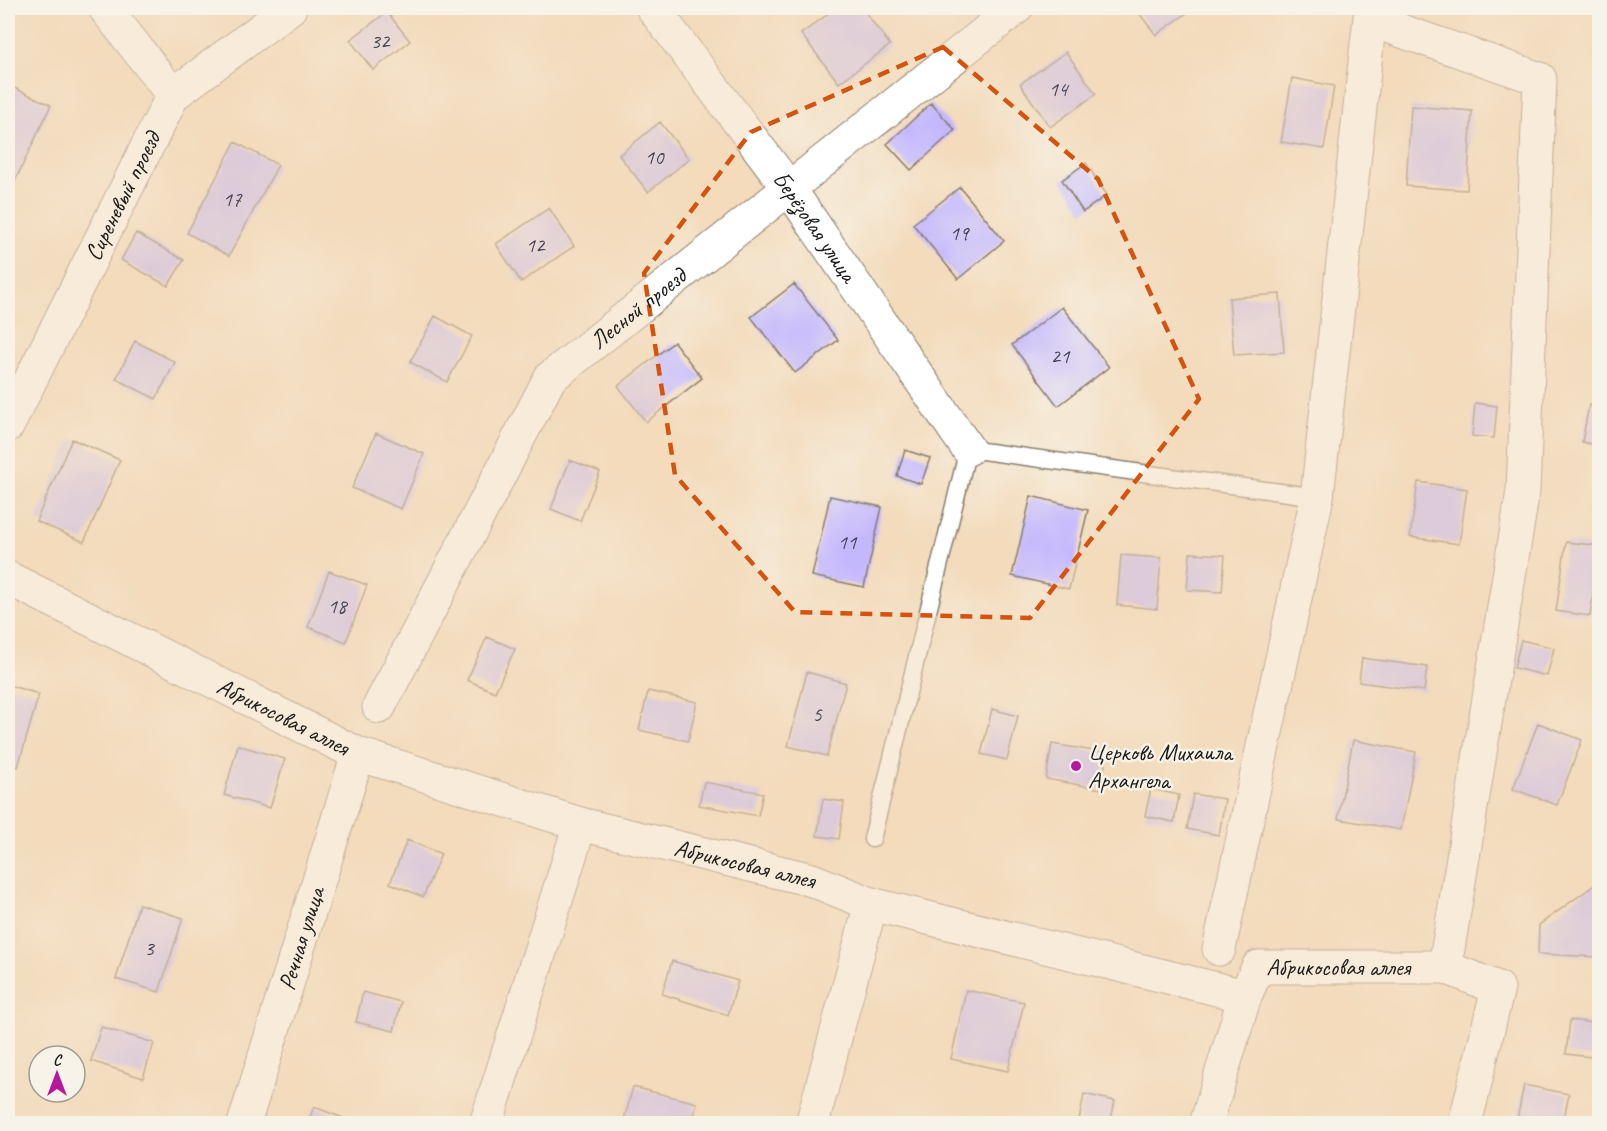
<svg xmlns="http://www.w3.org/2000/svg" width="1607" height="1131" font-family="Caveat,sans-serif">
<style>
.building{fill:#c4b8fd}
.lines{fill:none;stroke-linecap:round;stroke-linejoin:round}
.service-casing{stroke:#887c6c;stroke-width:19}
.minor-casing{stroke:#887c6c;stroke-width:35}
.service{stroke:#fff;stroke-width:16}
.minor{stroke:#fff;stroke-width:33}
.marked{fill:none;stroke:#d4530e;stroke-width:4.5;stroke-dasharray:12 8;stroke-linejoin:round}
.poi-dot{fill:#b5179e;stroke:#f7f3e8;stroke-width:2}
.labels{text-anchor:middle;stroke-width:5;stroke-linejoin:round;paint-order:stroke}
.number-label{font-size:21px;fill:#464354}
.street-label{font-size:24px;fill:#1c1c1c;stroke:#f7f3e8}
.poi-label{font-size:24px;fill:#1c1c1c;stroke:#f7f3e8;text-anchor:start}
</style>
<rect width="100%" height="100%" fill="#f7f3e8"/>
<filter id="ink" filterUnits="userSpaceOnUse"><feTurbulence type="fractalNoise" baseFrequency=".0167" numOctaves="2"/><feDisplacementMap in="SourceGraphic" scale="12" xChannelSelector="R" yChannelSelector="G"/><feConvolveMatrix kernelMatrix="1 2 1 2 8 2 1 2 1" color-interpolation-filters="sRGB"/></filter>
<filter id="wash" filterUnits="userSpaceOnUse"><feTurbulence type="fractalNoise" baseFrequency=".008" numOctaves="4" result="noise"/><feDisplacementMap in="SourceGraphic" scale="24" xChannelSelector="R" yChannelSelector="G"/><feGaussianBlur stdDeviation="1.35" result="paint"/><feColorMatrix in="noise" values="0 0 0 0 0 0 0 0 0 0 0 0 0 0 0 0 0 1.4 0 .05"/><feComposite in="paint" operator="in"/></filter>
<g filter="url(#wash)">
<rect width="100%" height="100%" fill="#f3dbbc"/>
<g id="blocks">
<path class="building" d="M836 8H862L890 45 839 83 801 34Z
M1135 8H1194L1156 35Z
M387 12 410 41 373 70 350 40Z
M1066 52 1096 94 1050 127 1020 84Z
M1292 78 1334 86 1324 149 1281 142Z
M8 85 51 105 8 196Z
M931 103 955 130 911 170 887 144Z
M1411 106 1472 111 1467 190 1406 186Z
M660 122 689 159 648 192 619 155Z
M235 142 278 165 229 256 187 233Z
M1086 163 1107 195 1083 212 1062 180Z
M960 187 1004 241 958 279 913 224Z
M549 208 574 246 521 282 496 244Z
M136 233 184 260 168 286 121 260Z
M794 284 838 340 795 373 751 317Z
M1280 294 1284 352 1234 355 1229 298Z
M1062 307 1109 367 1058 406 1012 345Z
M435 316 472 336 447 382 410 362Z
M135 341 175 362 156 399 116 379Z
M674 342 702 378 646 422 618 386Z
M1475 403 1497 406 1494 438 1472 436Z
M1589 405 1600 407V446L1582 442Z
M376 433 424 454 401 509 352 488Z
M72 439 120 460 84 542 36 521Z
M905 450 930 458 921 484 897 476Z
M570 460 600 472 580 521 551 509Z
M1418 482 1467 489 1459 544 1410 537Z
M830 496 882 507 864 587 812 576Z
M1031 496 1088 510 1069 589 1012 576Z
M1566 542 1600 546 1590 616 1556 611Z
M1190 553 1225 555 1222 592 1187 590Z
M1121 555 1161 558 1157 609 1117 605Z
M329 571 367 585 346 642 308 627Z
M487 637 515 649 495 692 467 680Z
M1521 640 1554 648 1547 676 1514 668Z
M1362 658 1427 667 1424 691 1359 682Z
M807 672 846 683 827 756 788 746Z
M8 685 39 694 18 767 8 764Z
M648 691 697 702 688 741 639 730Z
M992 709 1018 716 1007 760 981 754Z
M1538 723 1582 740 1557 805 1513 789Z
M1353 740 1416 752 1401 830 1338 819Z
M1052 744 1107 753 1101 789 1046 779Z
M238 745 285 759 270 808 224 795Z
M704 782 763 793 758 816 699 805Z
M1151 789 1179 795 1174 822 1145 816Z
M1193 794 1225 799 1219 835 1187 829Z
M823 799 844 802 839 839 817 836Z
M407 840 441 854 423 897 390 883Z
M1600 881V957L1538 954 1539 925Z
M139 904 183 918 159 992 116 979Z
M672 961 738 981 728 1015 662 994Z
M966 990 1024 1002 1008 1071 951 1059Z
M363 992 401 1002 394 1031 356 1022Z
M1570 1020 1600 1024V1058L1566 1054Z
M101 1027 154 1043 143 1078 91 1061Z
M1524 1085 1569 1094 1563 1124H1516Z
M633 1087 697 1103 692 1124H623Z
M1084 1094 1115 1101 1110 1124 1079 1120Z
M314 1107 357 1123V1124H307Z"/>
</g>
</g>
<g filter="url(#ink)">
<use href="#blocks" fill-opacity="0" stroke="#887c6c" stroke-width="1.5"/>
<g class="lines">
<g class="service-casing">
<path id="service" d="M872 839 968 449 1317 497"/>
</g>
<g class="minor-casing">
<g id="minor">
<path d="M105 8 173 95"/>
<path id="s1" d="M653 8 788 187 968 449"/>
<path d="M1389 8 1387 26 1540 79 1523 491 1445 967"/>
<path id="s2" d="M8 425 173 95 290 8"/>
<path id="s3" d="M8 578 358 754 580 824 812 880 871 904 1245 996 1258 967H1445L1498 988 1465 1124"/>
<path id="s4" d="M379 707 550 378 1016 8"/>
<path d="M1219 949 1317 497 1371 8"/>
<path id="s5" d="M244 1124 358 754"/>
<path d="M486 1124 580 824"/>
<path d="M812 1124 871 904"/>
<path d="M1206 1124 1245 996"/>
</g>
</g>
<use href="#service" class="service"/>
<use href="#minor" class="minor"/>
</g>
</g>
<path d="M0 0H1607V1131H0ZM943 47 1098 179 1199 399 1030 618 795 612 675 475 644 273 751 132Z" fill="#f3dbbc" fill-opacity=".55" fill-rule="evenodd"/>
<path class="marked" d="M943 47 1098 179 1199 399 1030 618 795 612 675 475 644 273 751 132Z"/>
<circle class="poi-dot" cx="1076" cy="766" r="6"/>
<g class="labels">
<g class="number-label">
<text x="380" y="48">32</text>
<text x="1058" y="96">14</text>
<text x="654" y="164">10</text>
<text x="232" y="206">17</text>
<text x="959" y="240">19</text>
<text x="535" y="252">12</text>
<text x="1060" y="363">21</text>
<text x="847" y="549">11</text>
<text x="337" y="613">18</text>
<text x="817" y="721">5</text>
<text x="149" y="955">3</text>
</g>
<g class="street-label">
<text dy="8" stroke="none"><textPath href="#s2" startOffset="256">Сиреневый проезд</textPath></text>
<text dy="8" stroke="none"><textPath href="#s1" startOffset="272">Берёзовая улица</textPath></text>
<text dy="8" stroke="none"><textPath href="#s4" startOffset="483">Лесной проезд</textPath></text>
<text dy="8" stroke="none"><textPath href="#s3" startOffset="308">Абрикосовая аллея</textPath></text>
<text dy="8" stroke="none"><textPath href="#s3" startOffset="794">Абрикосовая аллея</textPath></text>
<text dy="8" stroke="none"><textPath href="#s5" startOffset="194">Речная улица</textPath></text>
<text dy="8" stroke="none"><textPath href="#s3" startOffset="1424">Абрикосовая аллея</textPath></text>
</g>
<g class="poi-label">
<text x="1088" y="760">Церковь Михаила<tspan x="1088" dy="28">Архангела</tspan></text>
</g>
</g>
<rect width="1607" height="1131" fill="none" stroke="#f7f3e8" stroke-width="30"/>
<g transform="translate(57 1074)"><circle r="28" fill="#f7f3e8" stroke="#9f9d96" stroke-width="1.5"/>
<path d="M0-4.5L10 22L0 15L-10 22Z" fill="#b5179e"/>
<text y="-9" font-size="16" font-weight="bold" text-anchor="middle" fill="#1c1c1c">С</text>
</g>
</svg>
